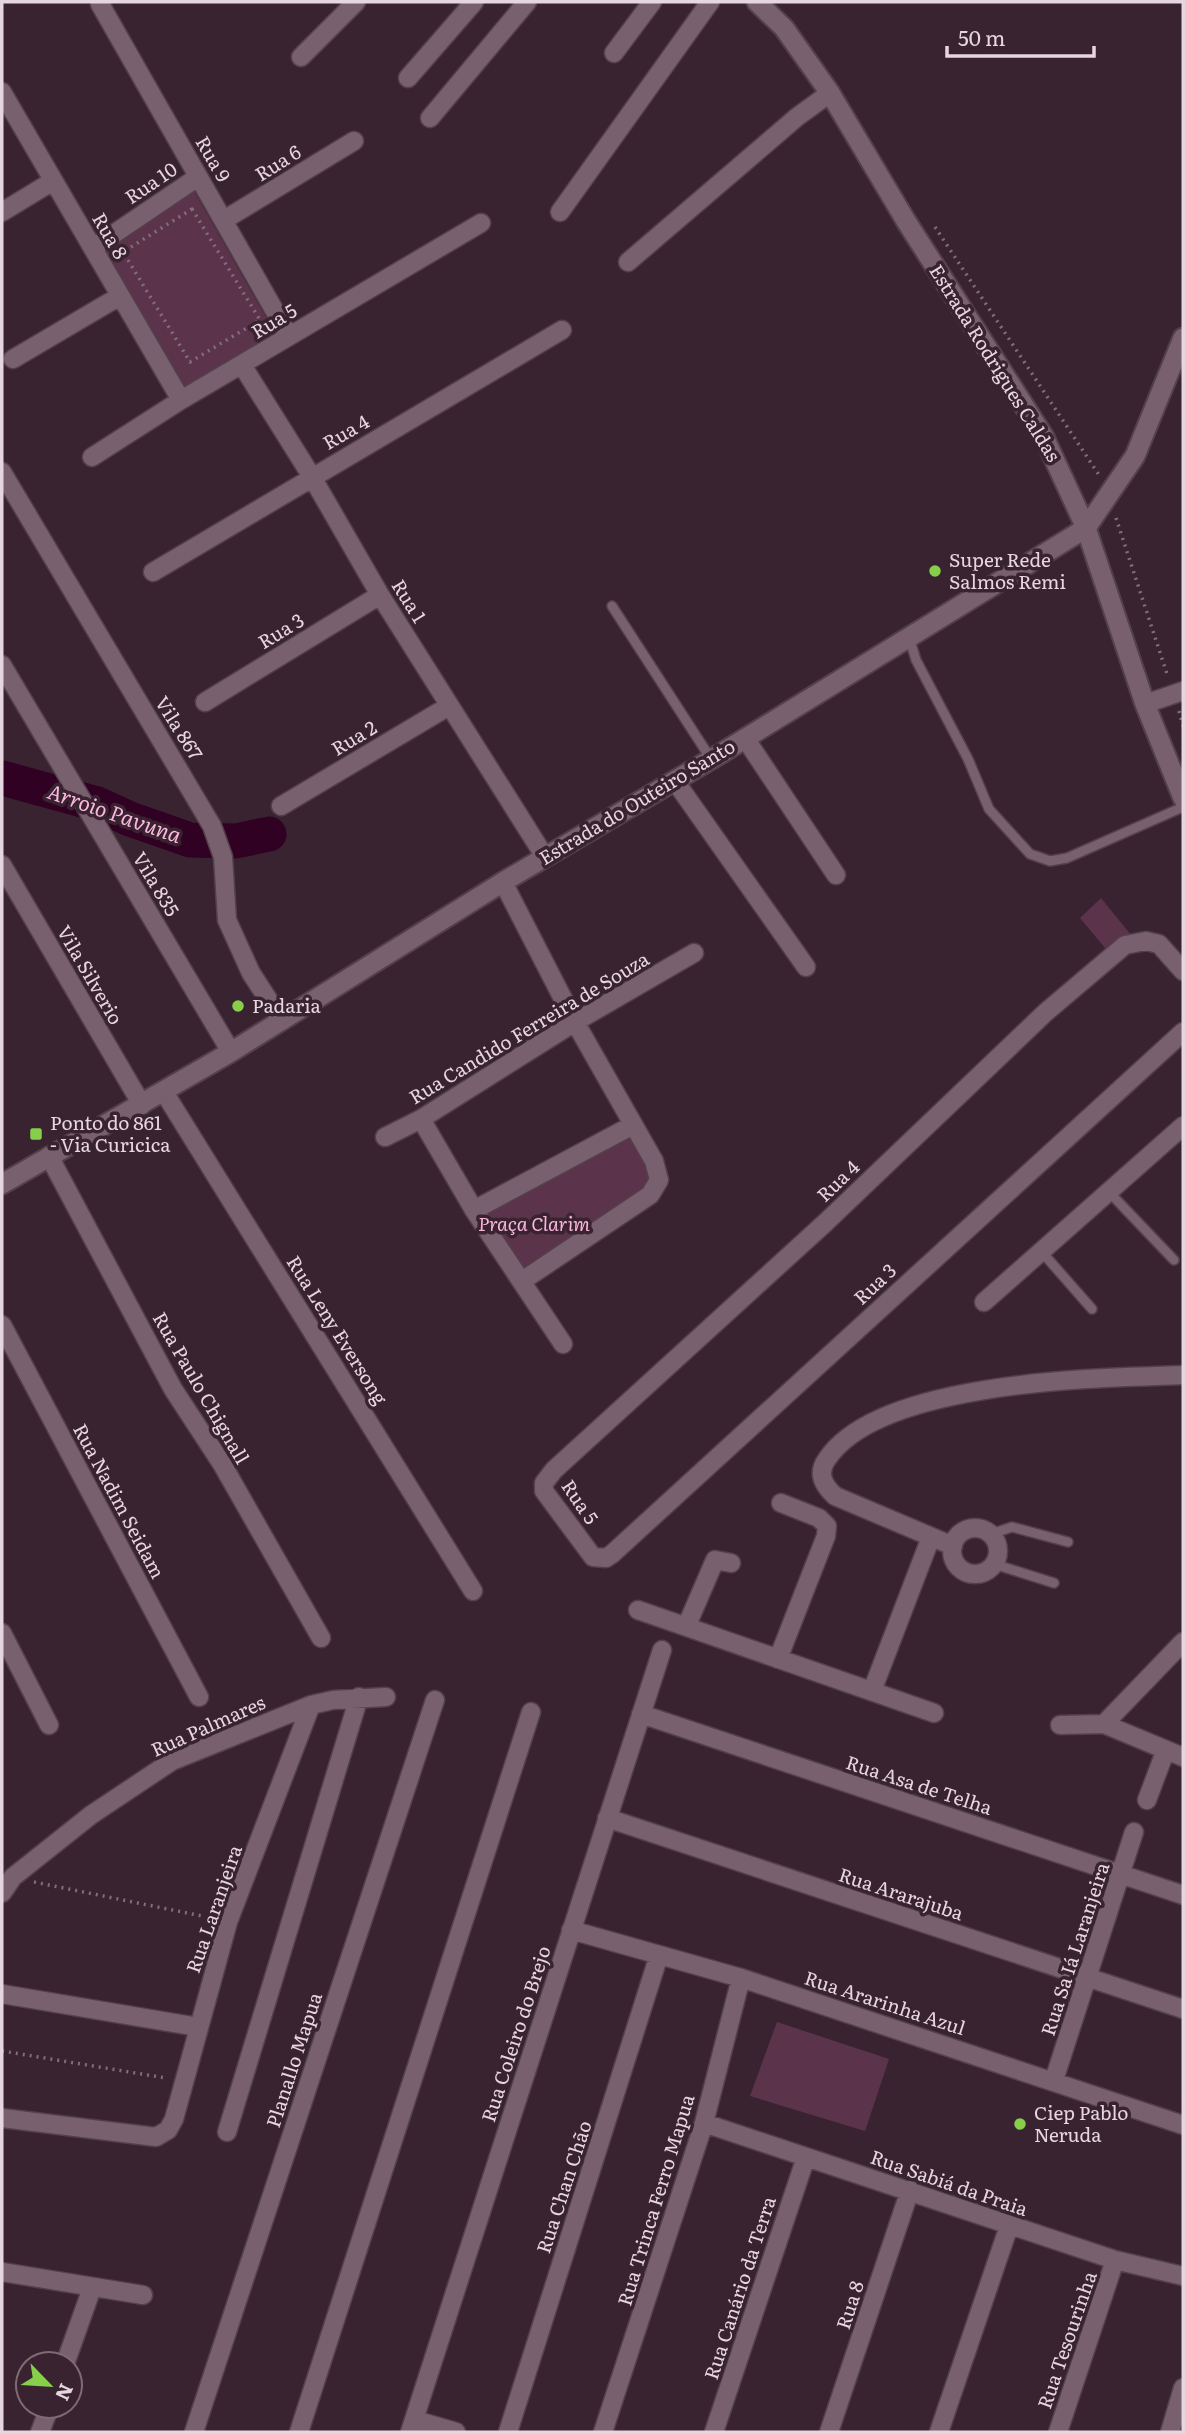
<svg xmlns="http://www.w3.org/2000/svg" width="1185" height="2434" font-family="Literata,serif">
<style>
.green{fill:#5b344c}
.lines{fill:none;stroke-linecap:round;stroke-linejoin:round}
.river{stroke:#300122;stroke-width:35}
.service-casing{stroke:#53404c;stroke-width:12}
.minor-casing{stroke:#53404c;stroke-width:21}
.tertiary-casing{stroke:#53404c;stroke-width:23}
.path{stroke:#826e7a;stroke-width:3.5;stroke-dasharray:2 5;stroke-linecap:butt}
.service{stroke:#79606e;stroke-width:9}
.minor{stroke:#79606e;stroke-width:18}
.tertiary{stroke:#79606e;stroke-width:19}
.poi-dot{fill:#87cf4a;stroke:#392330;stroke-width:2.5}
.labels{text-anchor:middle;stroke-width:7;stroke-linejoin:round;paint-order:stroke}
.street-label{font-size:19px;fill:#e6d6df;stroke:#392330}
.poi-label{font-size:19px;fill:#e6d6df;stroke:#392330;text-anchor:start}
.park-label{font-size:19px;font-style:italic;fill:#fab6de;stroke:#392330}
.water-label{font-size:21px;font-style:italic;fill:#fbb7df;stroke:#392330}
</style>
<rect width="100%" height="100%" fill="#392330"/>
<path class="green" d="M194 191 276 335 184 392 105 251Z
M1101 898 1131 935 1110 954 1080 918Z
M633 1125 659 1180 522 1281 474 1210Z
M777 2022 889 2059 865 2131 750 2096Z"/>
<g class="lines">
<path class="river" d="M2 778 97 804 130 819 190 840 236 841 269 834"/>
<g class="service-casing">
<path id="service" d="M612 606 711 759
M909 637 916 660 968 759 989 809 1030 854 1050 861 1067 858 1183 807
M1109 1192 1174 1260
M1041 1251 1092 1309
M991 1534 1012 1527 1068 1542
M994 1564 1054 1583"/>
</g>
<g class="minor-casing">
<path id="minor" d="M100 4 289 336
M614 53 652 2
M301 57 356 2
M408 78 474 2
M2 92 181 400
M430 118 527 2
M2 212 53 181
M560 212 710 2
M224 220 354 141
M93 248 198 177
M628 262 797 117 830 93
M13 359 120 296
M242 365 312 477 380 595 545 857
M92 457 181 400 481 223
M2 472 212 826 223 857 227 920 251 973 282 1021
M153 572 562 330
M2 665 231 1052
M205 702 380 595
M1145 704 1183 691
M745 738 836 875
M675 781 806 967
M281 806 449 706
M2 865 142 1105
M503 882 575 1022 654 1161 659 1180 650 1195 522 1281
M1183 971 1159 944 1146 941 1125 945 1046 1012 825 1223 554 1470 544 1483V1491L593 1557 606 1558 612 1554 1183 1032
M164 1092 473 1591
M421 1119 474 1210 563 1344
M385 1137 421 1119 575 1022 694 953
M49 1156 173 1389 222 1464 321 1638
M474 1210 633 1125
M984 1302 1183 1126
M2 1325 199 1697
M952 1551a23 23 0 1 1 46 0a23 23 0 1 1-46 0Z
M953 1546 835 1496C823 1485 817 1473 827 1459 879 1381 1095 1378 1183 1375
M638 1610 934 1713
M687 1625 715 1560 731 1563
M2 1633 49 1725
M778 1659 826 1536 827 1526 819 1518 781 1503
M872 1691 931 1537
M641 1714 1183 1895
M1104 1724 1183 1642
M1060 1725 1104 1724 1183 1757
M1147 1800 1165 1752
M607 1818 1183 2009
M2 1893 13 1877 91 1815 172 1761 311 1705 333 1700 386 1697
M571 1930 741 1978 1183 2125
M2 1994 198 2027
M1054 2080 1134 1832
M2 2118 156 2137 168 2130 174 2119 228 1922 311 1705
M704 2123 1115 2260 1183 2276
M227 2132 359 1697
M2 2272 143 2295
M65 2364 92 2288
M415 2420 456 2432
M40 2432 50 2406
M194 2432 435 1700
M299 2432 531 1712
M410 2432 662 1650
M508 2432 659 1955
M603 2432 704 2123 741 1978
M714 2432 806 2157
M829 2432 910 2190
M939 2432 1009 2226
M1058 2432 1115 2260
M1170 2432 1183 2388"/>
</g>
<g class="tertiary-casing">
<path id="tertiary" d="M757 2 784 28 830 93 906 221 1044 437 1086 528 1145 704 1183 798
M2 1184 231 1052 503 882 720 754 1086 528 1135 456 1183 338"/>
</g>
<path class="path" d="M192 209 260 320 190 362 123 252Z
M935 227 1099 475
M1116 518 1168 677
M1179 711 1183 726
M34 1882 212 1918
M2 2051 166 2078"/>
<use href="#service" class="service"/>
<use href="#minor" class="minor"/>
<use href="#tertiary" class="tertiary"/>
</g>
<g class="poi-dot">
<circle cx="935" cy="571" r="7"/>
<circle cx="238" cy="1006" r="7"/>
<rect x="29" y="1127" width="14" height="14" rx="3.5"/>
<circle cx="1020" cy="2124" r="7"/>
</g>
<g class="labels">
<g class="street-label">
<text transform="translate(213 159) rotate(60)" y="7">Rua 9</text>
<text transform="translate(278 163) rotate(-32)" y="7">Rua 6</text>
<text transform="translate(151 183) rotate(-34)" y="7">Rua 10</text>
<text transform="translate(110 236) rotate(60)" y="7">Rua 8</text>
<text transform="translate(274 321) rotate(-31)" y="7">Rua 5</text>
<text transform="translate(995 363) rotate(58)" y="7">Estrada Rodrigues Caldas</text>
<text transform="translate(346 432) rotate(-30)" y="7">Rua 4</text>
<text transform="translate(409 601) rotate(58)" y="7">Rua 1</text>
<text transform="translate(281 631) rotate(-31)" y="7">Rua 3</text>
<text transform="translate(179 728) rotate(58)" y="7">Vila 867</text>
<text transform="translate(354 738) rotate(-31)" y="7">Rua 2</text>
<text transform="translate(637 802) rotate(-31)" y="7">Estrada do Outeiro Santo</text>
<text transform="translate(156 884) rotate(59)" y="7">Vila 835</text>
<text transform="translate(90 975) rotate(60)" y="7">Vila Silverio</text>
<text transform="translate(529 1028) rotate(-31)" y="7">Rua Candido Ferreira de Souza</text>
<text transform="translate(838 1181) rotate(-44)" y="7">Rua 4</text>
<text transform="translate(875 1284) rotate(-43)" y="7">Rua 3</text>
<text transform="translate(337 1330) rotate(58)" y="7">Rua Leny Eversong</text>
<text transform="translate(201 1388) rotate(60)" y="7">Rua Paulo Chignall</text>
<text transform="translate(119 1501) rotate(62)" y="7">Rua Nadim Seidam</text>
<text transform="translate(580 1502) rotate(56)" y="7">Rua 5</text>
<text transform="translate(208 1726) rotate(-24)" y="7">Rua Palmares</text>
<text transform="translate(919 1785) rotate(18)" y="7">Rua Asa de Telha</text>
<text transform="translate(901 1894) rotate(18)" y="7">Rua Ararajuba</text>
<text transform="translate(214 1909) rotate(-71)" y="7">Rua Laranjeira</text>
<text transform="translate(1075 1949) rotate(-72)" y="7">Rua Sa Iá Laranjeira</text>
<text transform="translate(885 2003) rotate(18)" y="7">Rua Ararinha Azul</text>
<text transform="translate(516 2034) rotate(-72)" y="7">Rua Coleiro do Brejo</text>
<text transform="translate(294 2060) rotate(-72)" y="7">Planallo Mapua</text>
<text transform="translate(949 2183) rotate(19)" y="7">Rua Sabiá da Praia</text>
<text transform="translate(564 2187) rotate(-72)" y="7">Rua Chan Chão</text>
<text transform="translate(656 2200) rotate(-73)" y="7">Rua Trinca Ferro Mapua</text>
<text transform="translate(740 2288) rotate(-72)" y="7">Rua Canário da Terra</text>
<text transform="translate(850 2305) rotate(-72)" y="7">Rua 8</text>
<text transform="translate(1067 2340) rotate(-71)" y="7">Rua Tesourinha</text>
</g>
<g class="poi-label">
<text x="949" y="567">Super Rede<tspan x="949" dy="22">Salmos Remi</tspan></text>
<text x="252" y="1013">Padaria</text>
<text x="50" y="1130">Ponto do 861<tspan x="50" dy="22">- Via Curicica</tspan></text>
<text x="1034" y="2120">Ciep Pablo<tspan x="1034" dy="22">Neruda</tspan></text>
</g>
<g class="park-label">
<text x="534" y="1231">Praça Clarim</text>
</g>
<g class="water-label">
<text transform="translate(114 814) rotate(19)" y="7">Arroio Pavuna</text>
</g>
</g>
<rect width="1185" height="2434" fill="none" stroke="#e6d6df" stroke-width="7"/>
<g transform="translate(49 2385) rotate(115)"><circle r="33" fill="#392330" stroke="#7e6b76" stroke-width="2"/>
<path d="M0-5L12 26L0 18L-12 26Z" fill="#87cf4a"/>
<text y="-10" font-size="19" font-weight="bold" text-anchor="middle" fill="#e6d6df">N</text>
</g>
<path d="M947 46v10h147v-10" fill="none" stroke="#e6d6df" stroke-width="3.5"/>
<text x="958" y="46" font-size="21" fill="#e6d6df" stroke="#392330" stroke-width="5" paint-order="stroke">50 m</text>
</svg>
